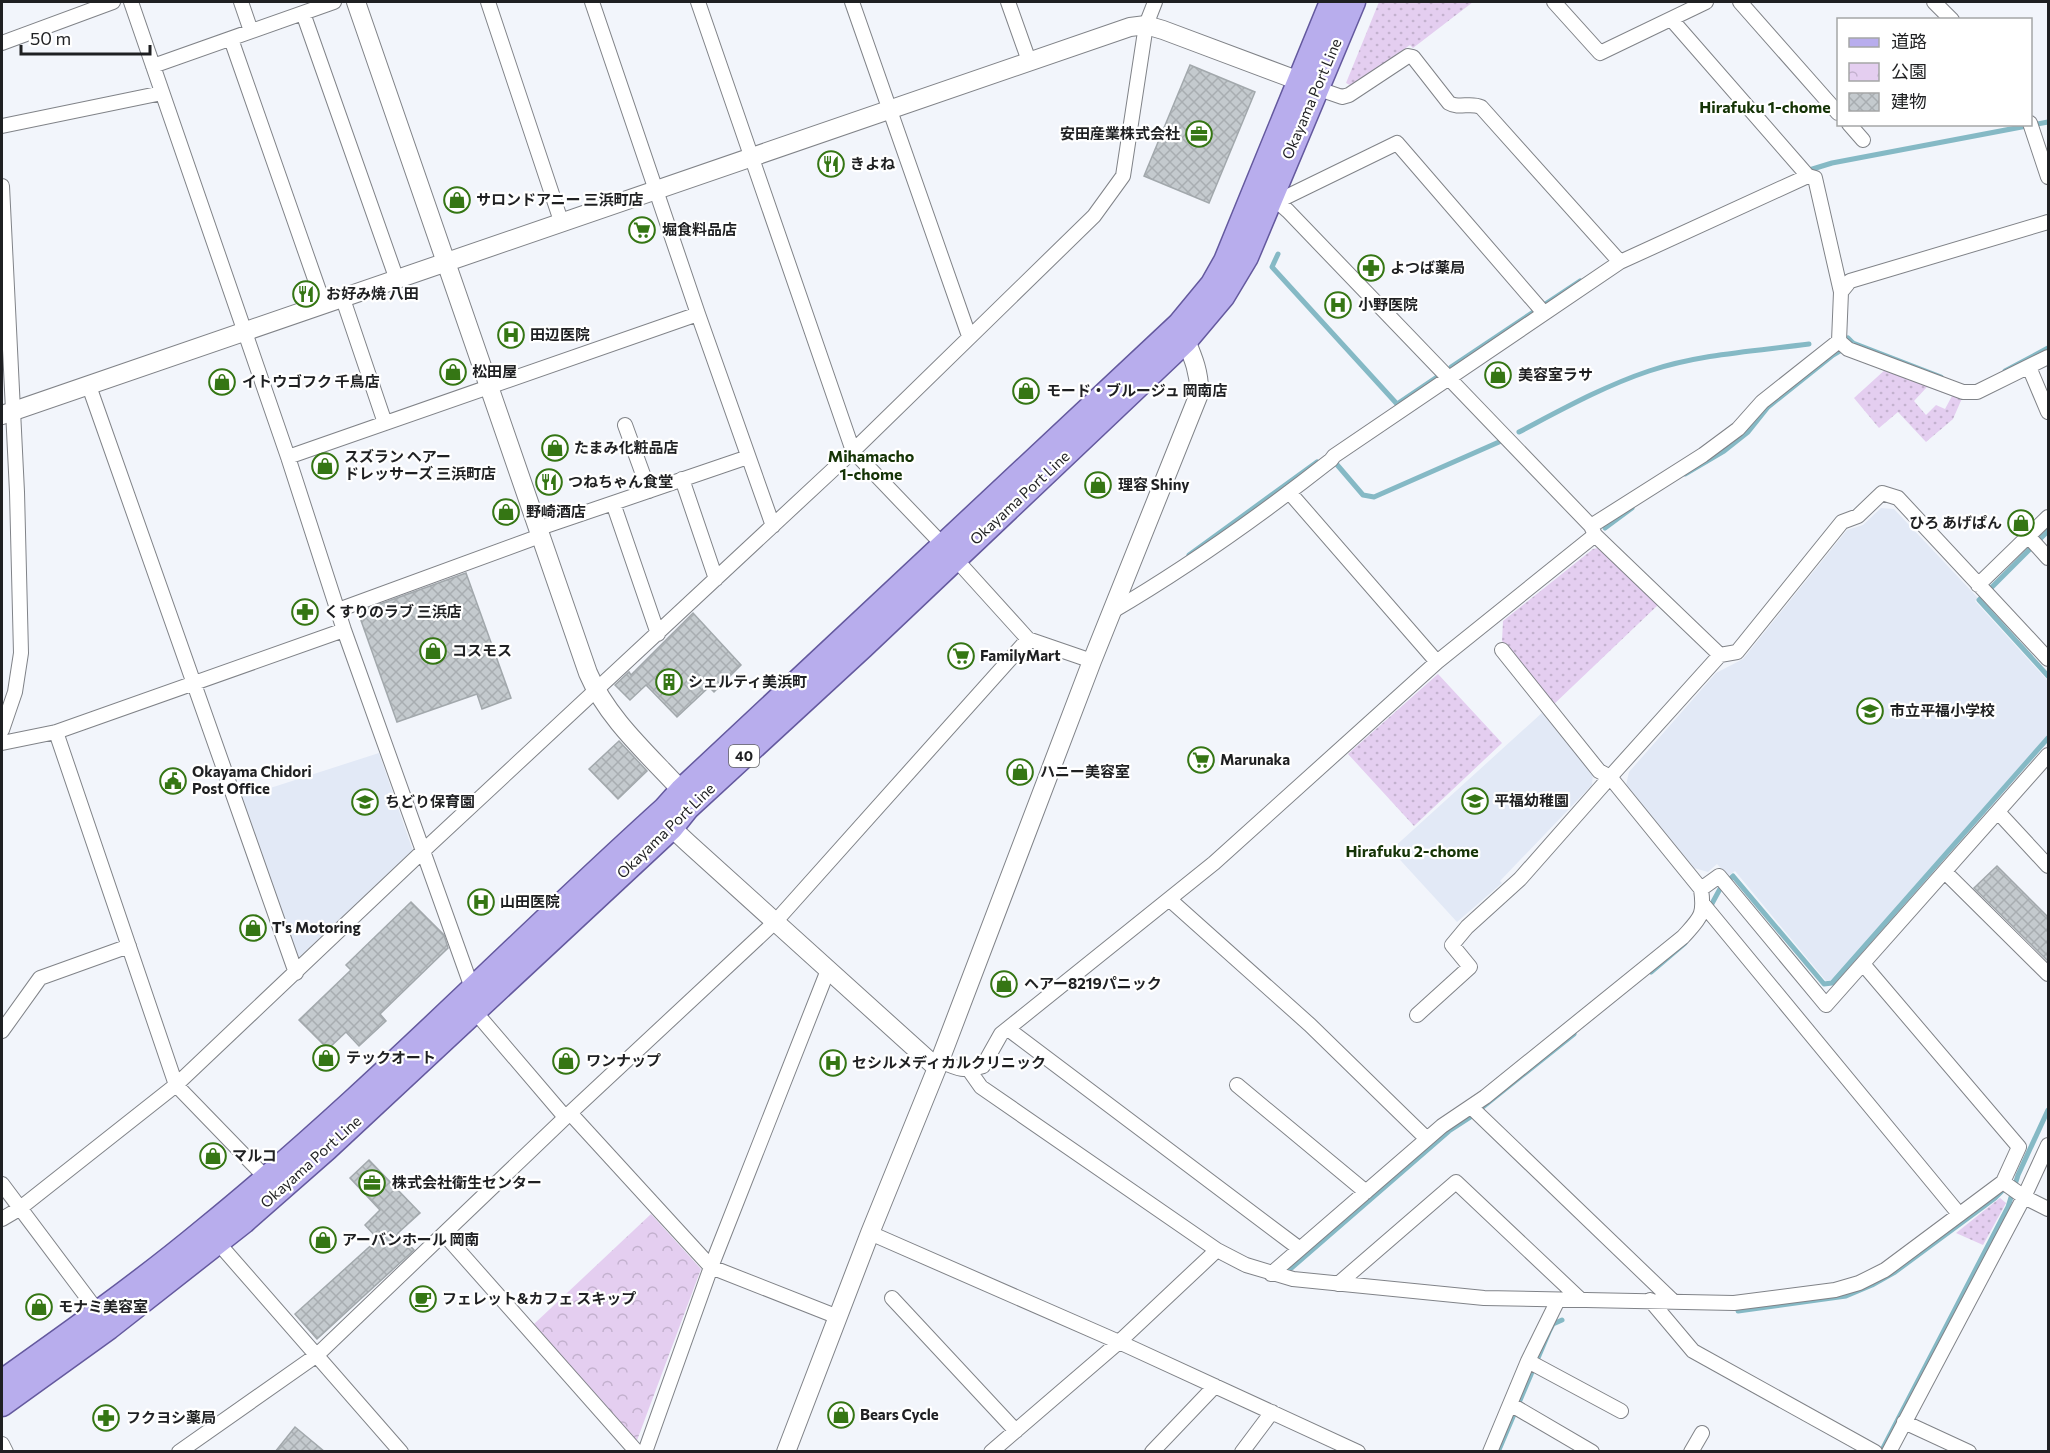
<svg xmlns="http://www.w3.org/2000/svg" width="2050" height="1453" font-family="Commissioner,'Noto Sans JP',sans-serif">
<style>
.built{fill:#e2e9f6}
.grass{fill:url(#grass-dots);fill-rule:evenodd}
.park{fill:url(#park-crowns)}
.lines{fill:none;stroke-linecap:round;stroke-linejoin:round}
.stream{stroke:#85b9c5;stroke-width:5}
.building{fill:url(#building-cross-hatch);stroke:#a2a8ac;stroke-width:1.5}
.minor-casing{stroke:#808388;stroke-width:16}
.tertiary-casing{stroke:#808388;stroke-width:20}
.primary-casing{stroke:#64599e;stroke-width:25}
.minor{stroke:#fff;stroke-width:14}
.tertiary{stroke:#fff;stroke-width:18}
.primary{stroke:#b8aded;stroke-width:22}
.labels{text-anchor:middle;stroke-width:4.5;stroke-linejoin:round;paint-order:stroke}
.shield{fill:#fff;stroke:#626364;stroke-width:1.5}
.shield-label{font-size:14px;font-weight:bold;fill:#1f2022}
.street-label{font-size:15px;fill:#1f2022;stroke:#fff}
.poi-label{font-size:15px;font-weight:bold;fill:#1f2022;stroke:#fff;text-anchor:start}
.neighbourhood-label{font-size:16px;font-weight:bold;fill:#153406;stroke:#fff}
</style>
<defs>
<pattern id="grass-dots" width="8" height="8" patternUnits="userSpaceOnUse" patternTransform="scale(1.5)"><rect width="8" height="8" fill="#e4cef0"/><path d="M2 2h.1M6 6h.1" fill="none" stroke="#c3b1ce" stroke-width="1.8" stroke-linecap="round"/></pattern>
<pattern id="park-crowns" width="20" height="18" patternUnits="userSpaceOnUse" patternTransform="scale(1.5)"><rect width="20" height="18" fill="#e4cef0"/><path d="M2 6a3 3 0 1 1 6 0M12 15a3 3 0 1 1 6 0" fill="none" stroke="#c3b1ce"/></pattern>
<pattern id="building-cross-hatch" width="8" height="8" patternUnits="userSpaceOnUse" patternTransform="scale(1.5)"><rect width="8" height="8" fill="#c4cace"/><path d="M0 0l8 8M0 8l8-8" fill="none" stroke="#a8adb1"/></pattern>
</defs>
<rect width="100%" height="100%" fill="#f2f5fb"/>
<path class="built" d="M1881 508 1894 509 1978 598 1975 601 2048 681V735L1831 980 1826 981 1735 871 1728 876 1717 864 1708 872 1694 868 1626 785 1629 772 1716 673 1743 659 1847 530 1863 525Z
M1544 711 1593 773 1592 785 1500 881 1502 883 1457 922 1391 850Z
M379 753 413 851 298 958H295L239 798Z"/>
<path class="grass" d="M1379 2H1473L1413 48 1410 45 1352 86 1346 83Z
M1887 368 1963 396 1953 419 1926 442 1898 412 1879 428 1854 398ZM1927 387 1952 396 1945 409 1936 405 1926 415 1914 401Z
M1598 548 1658 605 1552 706 1502 641 1503 621 1593 549Z
M1438 674 1502 743 1414 826 1348 754Z
M2000 1198 2006 1203 1983 1245 1956 1233Z"/>
<path class="park" d="M651 1214 701 1269 636 1443 534 1324Z"/>
<g class="lines">
<path class="stream" d="M1806 171 1832 163 2048 122
M1278 254 1272 267 1397 404 1437 377
M1848 338 1853 343 1941 377
M1451 367 1580 281
M2005 371 2048 348
M1519 432C1561 410 1604 386 1649 371 1700 354 1756 351 1809 344
M1333 460 1363 495 1374 497 1499 442
M1685 474 1724 451 1748 432 1768 407 1833 355 1853 343
M1605 528 1632 508
M2048 531 1979 600 2048 676
M1189 555 1317 462
M1709 909 1721 887 1733 876 1824 984 1832 983 2048 738
M1651 972 1685 943
M1288 1271 1449 1131 1469 1118 1574 1034
M1738 1311 1846 1296 1872 1285 1895 1272 1995 1198 2006 1187
M1498 1452 1549 1332 1553 1324 1562 1320
M1881 1452 2008 1207 2018 1175 2048 1110"/>
</g>
<path class="building" d="M1190 65 1255 92 1209 203 1144 176Z
M466 573 511 698 482 709 477 694 397 722 358 612Z
M693 613 741 665 714 692 709 687 677 717 646 685 630 700 615 685 629 672 631 675Z
M619 741 647 771 618 799 589 769Z
M1997 866 2049 918V962L1974 888Z
M411 902 444 935 448 948 380 1014 386 1021 359 1046 346 1032 328 1049 299 1020 351 970 346 965Z
M369 1160 420 1213 398 1233 414 1250 317 1339 295 1314 378 1239 365 1225 380 1210 350 1178Z
M295 1427 325 1452H275Z"/>
<g class="lines">
<g class="minor-casing">
<path id="minor" d="M131 2 288 457 344 630 472 988 476 993
M241 2 251 31
M488 2 562 224
M592 2 698 314 773 526
M698 2 853 451 942 544 1028 639 1092 661
M852 2 969 336
M1008 2 1029 61
M1554 2 1600 53 1706 2
M1740 2 1838 113
M1934 2 1952 20
M303 13 397 280
M1671 19 1808 176 1815 178 1841 292
M231 39 324 305
M2 43 113 2
M153 66 334 2
M1316 88 1342 97 1349 95 1408 56 1413 57 1449 103C1459 109 1470 102 1481 107L1620 262
M2030 123 2048 177
M1849 124 1863 140
M2 126 162 93
M2 186 17 492 21 653 15 692 2 730
M1269 194 1288 211 1591 526 1595 535 1720 655
M1278 201 1397 143 1544 313
M343 299 385 423
M1839 341 1848 349 1963 392H1977L2048 357
M2029 367 2048 412
M89 386 296 973
M625 425 649 491
M288 457 698 314
M682 479 716 579
M1290 493 1437 662
M613 503 658 634
M1591 526 1703 455 1738 429 1762 402 1839 341 1841 292 1850 281 2048 222
M537 529 748 457
M2028 536 2048 558
M1978 585 2048 517
M338 610 540 536
M1111 612C1188 567 1261 515 1331 460L1334 456 1620 262 1808 176
M56 732 176 1085 270 1182
M2 743 56 732 344 630
M1998 812 2048 866
M1945 872 2048 974
M1701 889 1719 876 1826 1005 2048 755
M1169 899 1310 1025 1427 1139
M1703 904 1959 1214
M471 1007 565 1117
M1417 1015 1470 967 1452 945 1467 927 1520 879 1610 777 1599 771 1502 650
M1008 1029 1300 1249
M2 1031 40 978 129 946
M940 1061C958 1069 964 1072 983 1066L1001 1034 1214 863 1437 662 1595 535
M969 1070 981 1087 1217 1250 1246 1265 1293 1279 1484 1298 1734 1303 1835 1290 1859 1283 1885 1270 2003 1182 2019 1147 1863 964
M1237 1085 1366 1192
M1471 1107 1673 1301
M570 1113 711 1267 838 1317
M2003 1182 2024 1197 2048 1209
M2 1184 101 1316
M2 1219 19 1209 176 1085 423 851 853 451 1094 216 1123 176 1146 25 1155 2
M870 1233 1119 1342 1358 1452
M444 1234 637 1452
M213 1237 401 1452
M1271 1274 1442 1126 1485 1097 1683 937C1700 918 1705 916 1701 889L1610 777 1720 655 1737 652 1842 522 1858 516 1882 493 1898 498 2048 659
M1338 1284 1456 1182 1581 1300
M892 1298 1016 1431
M1650 1300 1693 1351 1875 1452
M1528 1361 1621 1411
M1510 1404 1592 1452
M1904 1422 1969 1452
M2 1444 6 1452
M179 1452 317 1355 570 1113 775 922 1028 639
M645 1452 711 1267 828 970
M991 1452 1119 1342 1217 1250
M1152 1452 1215 1386
M1242 1452 1272 1412
M1490 1452 1528 1361 1558 1300
M1691 1452 1702 1433
M1889 1452 2024 1197 2048 1145"/>
</g>
<g class="tertiary-casing">
<path id="tertiary" d="M356 2 588 673C607 718 648 754 681 790L686 802
M2 415 1130 27 1146 25 1163 30 1310 85
M667 817 672 828 688 843 937 1068
M786 1452 870 1233 937 1068 1092 661 1199 394C1200 370 1191 353 1182 331"/>
</g>
<g class="primary-casing">
<path id="primary" d="M2 1381C71 1332 140 1283 205 1229 366 1098 510 948 664 809L681 790 1179 324 1212 284 1225 261 1331 2
M2 1405 109 1328 244 1222 327 1149 672 828 688 808 863 647 1186 341 1223 297 1247 257 1354 2"/>
</g>
<use href="#minor" class="minor"/>
<use href="#tertiary" class="tertiary"/>
<use href="#primary" class="primary"/>
</g>
<defs>
<g id="office-ring" transform="scale(1.35)"><circle r="9.5" fill="#fff" stroke="#357614" stroke-width="1.5"/><path d="M-6-3h4V-5.5h4V-3h4V5H-6ZM-1-4.5V-3h2v-1.5ZM-6 0V1H6V0Z" fill="#357614"/></g>
<g id="restaurant-ring" transform="scale(1.35)"><circle r="9.5" fill="#fff" stroke="#357614" stroke-width="1.5"/><path d="M-5-6h1v4h1v-4h1v4h1v-4h1v5L-1.5 .5V6h-2V.5L-5-1ZM5-6V6H3V1.5H1.5Q1.5-4 5-6Z" fill="#357614"/></g>
<g id="shop-ring" transform="scale(1.35)"><circle r="9.5" fill="#fff" stroke="#357614" stroke-width="1.5"/><path d="M-5-2.5h2.3a2.7 3.5 0 0 1 5.4 0H5L5.5 6h-11ZM-1.5-2.5h3a1.5 2.3 0 0 0-3 0Z" fill="#357614"/></g>
<g id="supermarket-ring" transform="scale(1.35)"><circle r="9.5" fill="#fff" stroke="#357614" stroke-width="1.5"/><path d="M-6-5.5h2.5l.6 2H6L4.5 2H-2.5L-4.4-4H-6ZM-1.5 3.2a1.3 1.3 0 1 0 .1 0ZM3 3.2a1.3 1.3 0 1 0 .1 0Z" fill="#357614"/></g>
<g id="pharmacy-ring" transform="scale(1.35)"><circle r="9.5" fill="#fff" stroke="#357614" stroke-width="1.5"/><path d="M-2-6h4v4h4v4h-4v4h-4v-4h-4v-4h4Z" fill="#357614"/></g>
<g id="hospital-ring" transform="scale(1.35)"><circle r="9.5" fill="#fff" stroke="#357614" stroke-width="1.5"/><path d="M-5-5h3v3.5h4V-5h3V5h-3V1.5h-4V5h-3Z" fill="#357614"/></g>
<g id="building-ring" transform="scale(1.35)"><circle r="9.5" fill="#fff" stroke="#357614" stroke-width="1.5"/><path d="M-4-6H4V6H1V3H-1V6H-4ZM-2.5-4.3h1.7v1.8h-1.7ZM.8-4.3h1.7v1.8H.8ZM-2.5-1h1.7V.8h-1.7ZM.8-1h1.7V.8H.8Z" fill="#357614"/></g>
<g id="school-ring" transform="scale(1.35)"><circle r="9.5" fill="#fff" stroke="#357614" stroke-width="1.5"/><path d="M0-5L7-2L0 1L-7-2ZM-4 1L0 2.5L4 1V4Q0 6-4 4Z" fill="#357614"/></g>
<g id="civic-ring" transform="scale(1.35)"><circle r="9.5" fill="#fff" stroke="#357614" stroke-width="1.5"/><path d="M-.6-6.5H3V-4.5H.6V-3L4-1V1h2V6H-6V1h2V-1L-.6-3ZM-1.2 2.5V6h2.4V2.5Z" fill="#357614"/></g>
<g id="cafe-ring" transform="scale(1.35)"><circle r="9.5" fill="#fff" stroke="#357614" stroke-width="1.5"/><path d="M-5.5-4.5H6V0H3Q3 3.5 0 3.5H-2.5Q-5.5 3.5-5.5 0ZM3-3.2v2h1.7v-2ZM-6 4.5H4V6H-6Z" fill="#357614"/></g>
</defs>
<g fill-rule="evenodd">
<use href="#office-ring" x="1199" y="134"/>
<use href="#restaurant-ring" x="831" y="164"/>
<use href="#shop-ring" x="457" y="200"/>
<use href="#supermarket-ring" x="642" y="230"/>
<use href="#pharmacy-ring" x="1371" y="268"/>
<use href="#restaurant-ring" x="306" y="294"/>
<use href="#hospital-ring" x="1338" y="305"/>
<use href="#hospital-ring" x="511" y="335"/>
<use href="#shop-ring" x="453" y="372"/>
<use href="#shop-ring" x="1498" y="375"/>
<use href="#shop-ring" x="222" y="382"/>
<use href="#shop-ring" x="1026" y="391"/>
<use href="#shop-ring" x="555" y="448"/>
<use href="#shop-ring" x="325" y="466"/>
<use href="#restaurant-ring" x="549" y="482"/>
<use href="#shop-ring" x="1098" y="485"/>
<use href="#shop-ring" x="506" y="512"/>
<use href="#shop-ring" x="2021" y="523"/>
<use href="#pharmacy-ring" x="305" y="612"/>
<use href="#shop-ring" x="433" y="651"/>
<use href="#supermarket-ring" x="961" y="656"/>
<use href="#building-ring" x="669" y="682"/>
<use href="#school-ring" x="1870" y="711"/>
<use href="#supermarket-ring" x="1201" y="760"/>
<use href="#shop-ring" x="1020" y="772"/>
<use href="#civic-ring" x="173" y="781"/>
<use href="#school-ring" x="1475" y="801"/>
<use href="#school-ring" x="365" y="802"/>
<use href="#hospital-ring" x="481" y="902"/>
<use href="#shop-ring" x="253" y="928"/>
<use href="#shop-ring" x="1004" y="984"/>
<use href="#shop-ring" x="326" y="1058"/>
<use href="#shop-ring" x="566" y="1061"/>
<use href="#hospital-ring" x="833" y="1063"/>
<use href="#shop-ring" x="213" y="1156"/>
<use href="#office-ring" x="372" y="1183"/>
<use href="#shop-ring" x="323" y="1240"/>
<use href="#cafe-ring" x="423" y="1299"/>
<use href="#shop-ring" x="39" y="1307"/>
<use href="#shop-ring" x="841" y="1415"/>
<use href="#pharmacy-ring" x="106" y="1418"/>
</g>
<g class="labels">
<rect class="shield" x="729" y="745" width="30" height="22" rx="4.5"/>
<g class="shield-label">
<text x="744" y="761">40</text>
</g>
<g class="street-label">
<text transform="translate(1312 99) rotate(-67)" y="5">Okayama Port Line</text>
<text transform="translate(1020 498) rotate(-43)" y="5">Okayama Port Line</text>
<text transform="translate(666 831) rotate(-44)" y="5">Okayama Port Line</text>
<text transform="translate(311 1162) rotate(-42)" y="5">Okayama Port Line</text>
</g>
<g class="poi-label">
<text x="1180" y="139" text-anchor="end">安田産業株式会社</text>
<text x="850" y="169">きよね</text>
<text x="476" y="205">サロンドアニー 三浜町店</text>
<text x="662" y="235">堀食料品店</text>
<text x="1390" y="273">よつば薬局</text>
<text x="326" y="299">お好み焼 八田</text>
<text x="1358" y="310">小野医院</text>
<text x="530" y="340">田辺医院</text>
<text x="472" y="377">松田屋</text>
<text x="1518" y="380">美容室ラサ</text>
<text x="242" y="387">イトウゴフク 千鳥店</text>
<text x="1046" y="396">モード・ブルージュ 岡南店</text>
<text x="574" y="453">たまみ化粧品店</text>
<text x="344" y="462">スズラン ヘアー<tspan x="344" dy="17">ドレッサーズ 三浜町店</tspan></text>
<text x="568" y="487">つねちゃん食堂</text>
<text x="1118" y="490">理容 Shiny</text>
<text x="526" y="517">野崎酒店</text>
<text x="2002" y="528" text-anchor="end">ひろ あげぱん</text>
<text x="324" y="617">くすりのラブ 三浜店</text>
<text x="452" y="656">コスモス</text>
<text x="980" y="661">FamilyMart</text>
<text x="688" y="687">シェルティ美浜町</text>
<text x="1890" y="716">市立平福小学校</text>
<text x="1220" y="765">Marunaka</text>
<text x="192" y="777">Okayama Chidori<tspan x="192" dy="17">Post Office</tspan></text>
<text x="1040" y="777">ハニー美容室</text>
<text x="1494" y="806">平福幼稚園</text>
<text x="385" y="807">ちどり保育園</text>
<text x="500" y="907">山田医院</text>
<text x="272" y="933">T's Motoring</text>
<text x="1024" y="989">ヘアー8219パニック</text>
<text x="346" y="1063">テックオート</text>
<text x="586" y="1066">ワンナップ</text>
<text x="852" y="1068">セシルメディカルクリニック</text>
<text x="232" y="1161">マルコ</text>
<text x="392" y="1188">株式会社衛生センター</text>
<text x="342" y="1245">アーバンホール 岡南</text>
<text x="442" y="1304">フェレット&amp;カフェ スキップ</text>
<text x="58" y="1312">モナミ美容室</text>
<text x="860" y="1420">Bears Cycle</text>
<text x="126" y="1423">フクヨシ薬局</text>
</g>
<g class="neighbourhood-label">
<text x="1765" y="113">Hirafuku 1-chome</text>
<text x="871" y="462">Mihamacho<tspan x="871" dy="18">1-chome</tspan></text>
<text x="1412" y="857">Hirafuku 2-chome</text>
</g>
</g>
<rect width="2050" height="1453" fill="none" stroke="#1f2022" stroke-width="6"/>
<rect x="1837" y="18" width="195" height="108" fill="#ffffff" stroke="#a5a6a7" stroke-width="1.5"/>
<rect x="1849" y="38" width="30" height="9" fill="#b8aded" stroke="#a5a6a7" stroke-width="1.5"/>
<text x="1891" y="48" font-size="18" fill="#1f2022">道路</text>
<rect x="1849" y="63" width="30" height="18" fill="url(#park-crowns)" stroke="#a5a6a7" stroke-width="1.5"/>
<text x="1891" y="78" font-size="18" fill="#1f2022">公園</text>
<rect x="1849" y="93" width="30" height="18" fill="url(#building-cross-hatch)" stroke="#a5a6a7" stroke-width="1.5"/>
<text x="1891" y="108" font-size="18" fill="#1f2022">建物</text>
<path d="M21 45v9h129v-9" fill="none" stroke="#1f2022" stroke-width="3"/>
<text x="30" y="45" font-size="18" fill="#1f2022" stroke="#ffffff" stroke-width="4.5" paint-order="stroke">50 m</text>
</svg>
